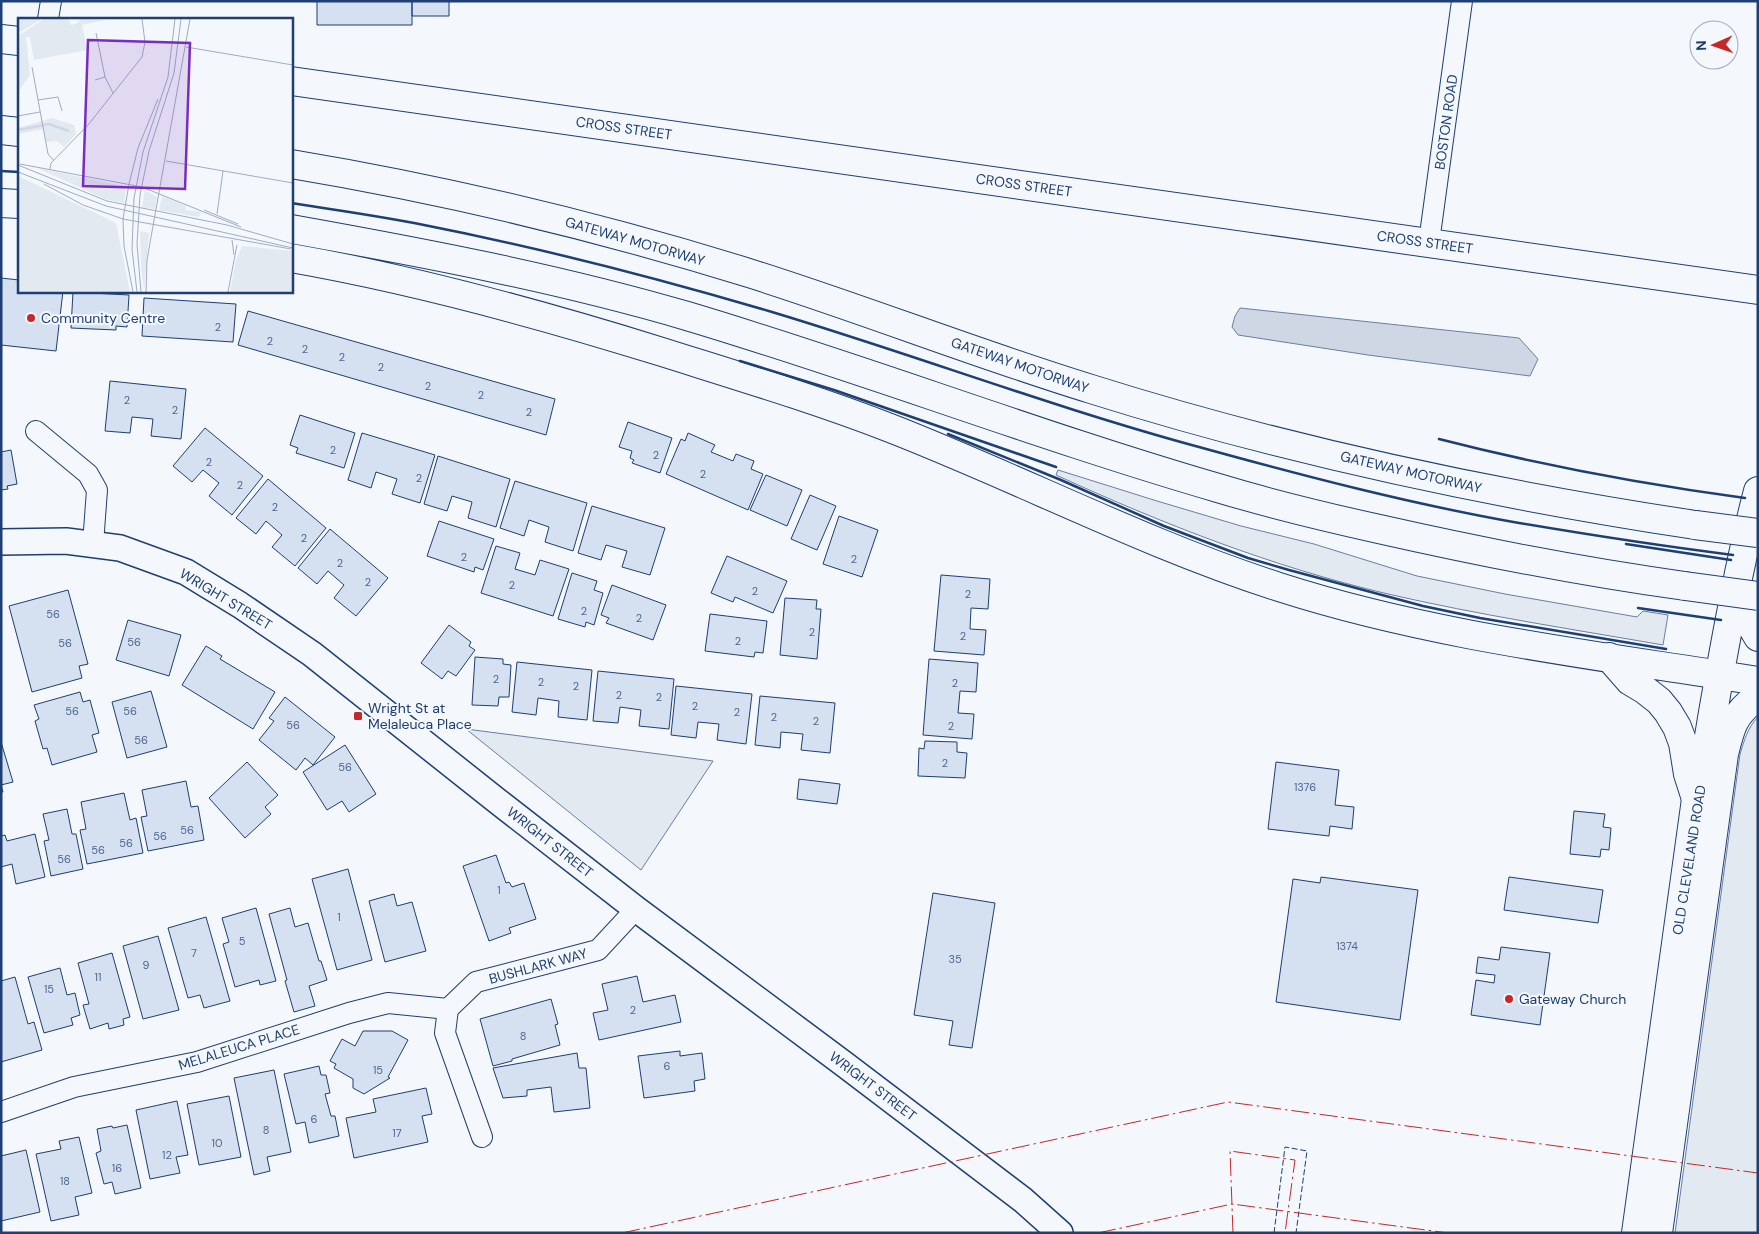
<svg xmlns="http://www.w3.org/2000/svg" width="1759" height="1234" font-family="'DM Sans',sans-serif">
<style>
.green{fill:#e3e9f0;stroke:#687fa3}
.water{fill:#cfd7e4;stroke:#687fa3}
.building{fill:#d5e0f0;stroke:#1d3f73}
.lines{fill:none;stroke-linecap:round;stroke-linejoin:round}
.minor-casing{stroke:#1d3f73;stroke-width:22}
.tertiary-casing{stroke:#1d3f73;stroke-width:28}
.secondary-casing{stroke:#1d3f73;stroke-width:30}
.motorway-casing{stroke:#1d3f73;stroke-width:30}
.minor{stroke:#f4f7fb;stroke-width:20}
.tertiary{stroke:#f4f7fb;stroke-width:25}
.secondary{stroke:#f4f7fb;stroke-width:28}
.motorway{stroke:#f4f7fb;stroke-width:28}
.motorway-bridge-casing{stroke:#1d3f73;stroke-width:30;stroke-linecap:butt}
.motorway-bridge{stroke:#f4f7fb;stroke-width:28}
.fence{stroke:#1d3f73;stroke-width:1;stroke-dasharray:6 2.5;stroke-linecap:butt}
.wall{stroke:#1d3f73;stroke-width:2.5}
.power{stroke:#c62828;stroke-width:1;stroke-dasharray:18 4 2.5 4;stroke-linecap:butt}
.poi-dot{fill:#c62828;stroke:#f4f7fb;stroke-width:2}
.labels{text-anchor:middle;stroke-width:4;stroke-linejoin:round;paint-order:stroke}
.number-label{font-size:11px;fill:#4b6792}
.street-label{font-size:14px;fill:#1d3f73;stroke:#f4f7fb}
.poi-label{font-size:14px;fill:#1d3f73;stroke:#f4f7fb;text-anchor:start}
.inset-river{fill:none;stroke:#cfd7e4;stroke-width:2.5}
.inset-road{fill:none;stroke:#9eadc5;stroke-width:1}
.view{fill:#7b2cbf;fill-opacity:0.15;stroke:#7b2cbf;stroke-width:2.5}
.inset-edge{fill:none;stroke:#1d3f73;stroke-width:2.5}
</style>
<rect width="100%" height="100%" fill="#f4f7fb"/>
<path class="green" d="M1058 470 1157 501 1241 526 1314 544 1417 576 1505 594 1637 617 1643 611 1668 615 1663 645C1571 629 1479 615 1388 594 1273 567 1163 524 1056 475Z
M1758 717V1233H1675L1740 754C1744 741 1748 727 1758 717Z
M466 729 713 761 641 870Z"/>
<path class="water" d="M1240 308 1519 338 1538 359 1530 376 1368 355 1238 335 1232 327 1235 316Z"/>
<path class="building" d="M317 1H412V25H317Z
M412 1H449V16H412Z
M1 278 19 280V291H63L56 351 1 345Z
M73 292 129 295 127 327 116 326V330L71 328Z
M144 298 236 304 233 342 142 336Z
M248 311 555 399 546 435 238 345Z
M110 381 186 389 181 439 151 436 153 419 132 417 130 433 105 431Z
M300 415 355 433 344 468 296 453 298 448 290 445Z
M628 422 672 438 660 473 632 463 634 460 630 458 632 451 619 447Z
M205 428 263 476 232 515 209 496 219 483 203 470 192 482 173 466Z
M362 433 435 455 420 503 392 494 397 479 376 472 371 488 348 480Z
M688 433 715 445 711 452 733 461 736 454 754 461 751 469 763 474 748 510 666 474 681 439 685 441Z
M11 450 17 484 7 486 8 489 1 490V452Z
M438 456 510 479 496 527 468 518 472 502 452 496 447 511 424 504Z
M766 475 802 490 787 526 750 510Z
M268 479 326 528 295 566 272 547 282 535 266 521 256 534 236 518Z
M515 481 587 503 573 551 545 542 549 527 529 520 524 536 500 528Z
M810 495 836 506 817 550 791 539Z
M592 506 665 528 650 575 622 567 627 551 606 545 601 560 578 553Z
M839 516 878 530 862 577 823 564Z
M439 521 494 539 483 570 475 567 474 572 427 556Z
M330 529 388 578 356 616 334 598 344 585 328 571 317 584 298 568Z
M496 546 520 553 515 569 535 575 540 560 569 569 553 616 481 593Z
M727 556 787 581 773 613 735 597 733 602 711 593Z
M572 573 597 581 594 590 603 593 594 625 586 622 585 627 558 619Z
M941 575 990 579 988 609 971 608 970 629 986 630 984 655 934 651Z
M612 585 666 605 653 640 606 623 609 618 601 615Z
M68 590 88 664 79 666 82 678 32 692 9 606Z
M785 598 817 600 816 609H821L817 659 780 655Z
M710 614 767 621 763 653 755 652 754 657 705 651Z
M128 620 181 635 169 676 116 660Z
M449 625 471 642 469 646 475 650 456 676 448 671 442 679 421 663Z
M206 646 222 656 220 659 275 692 253 729 182 685Z
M475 657 503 659V664L511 665 509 697H499L498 706 472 705Z
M929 659 978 663 976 692 960 691 958 713 974 714 972 739 923 735Z
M517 662 592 670 587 720 558 717 559 701 538 698 536 715 512 712Z
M598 671 674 679 669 729 639 726 641 710 620 707 618 723 593 721Z
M676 686 752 694 746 744 717 740 719 724 698 722 696 738 671 735Z
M151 691 167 747 127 758 112 702Z
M80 692 83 702 90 700 99 733 92 735 97 752 52 765 47 748 43 749 35 721 39 719 34 705Z
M760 696 835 703 830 753 801 750 803 734 781 732 780 748 755 745Z
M285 697 335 737 313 765 305 758 296 770 259 740 274 721 269 718Z
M925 741 957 742V752L967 753 965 778 918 776 919 748 924 749Z
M1 742 13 782 1 785 3 792H1Z
M345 745 376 794 349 812 342 801 327 810 303 772Z
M247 762 278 795 265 807 271 814 245 838 209 798Z
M1276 762 1339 770 1335 805 1354 807 1352 829 1330 826 1329 836 1268 829Z
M799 779 840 784 837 804 797 799Z
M186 781 191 807 198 806 204 840 148 851 141 817 147 816 142 790Z
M124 793 130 820 136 818 143 853 87 864 80 830 86 829 81 802Z
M67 809 72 834H76L83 869 51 876 44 841 49 840 43 814Z
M1574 811 1605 814 1603 827 1611 828 1609 850 1601 849 1600 857 1570 854Z
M35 834 45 877 16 884 12 864 1 867V836L5 835 7 841Z
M496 855 506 883 509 882 512 887 524 883 536 919 509 928 511 933 489 941 463 866Z
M348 869 372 960 337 970 312 879Z
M1321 877 1418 890 1400 1020 1276 1002 1293 879 1320 883Z
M1509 877 1603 890 1598 923 1504 910Z
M933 893 995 903 972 1048 949 1045 953 1021 914 1015Z
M394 894 397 906 412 902 426 951 385 962 369 901Z
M256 908 276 981 260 985 259 980 235 987 223 944 229 942 222 918Z
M290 908 295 927 308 923 319 961H321L327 980 309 986 315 1006 294 1012 285 981 287 980 269 914Z
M206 917 230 1001 204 1008 200 995 188 998 168 928Z
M158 936 179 1010 143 1019 123 946Z
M1501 947 1550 953 1540 1025 1471 1015 1476 980 1494 983 1495 975 1476 973 1478 957 1499 960Z
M112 953 130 1017 123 1019 124 1025 109 1029 108 1023 90 1029 83 1005 89 1004 78 963Z
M60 968 67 995 75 993 80 1015 71 1018 73 1025 44 1033 28 977Z
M637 976 643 1002 675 995 681 1022 599 1040 593 1013 608 1010 602 984Z
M15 977 28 1024 34 1022 42 1050 1 1062V981Z
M551 999 558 1024 555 1025 560 1045 512 1059V1061L493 1066 480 1019Z
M363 1031H392L408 1040 388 1077 390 1078 364 1094 353 1088V1079L334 1068 336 1064 330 1061 342 1039 355 1046Z
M680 1051V1056L702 1053 705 1079 694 1081 695 1091 644 1098 638 1056Z
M577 1053 579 1068H586L590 1108 554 1112 551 1087 527 1090V1096L503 1098 493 1068Z
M319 1066 321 1075H326L330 1093 325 1094 331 1116H335L339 1136 309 1143 305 1122 296 1124 284 1074Z
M274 1070 291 1152 267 1157 270 1171 254 1175 234 1078Z
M426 1088 432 1114 422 1116 428 1142 354 1158 346 1118 376 1112 373 1099Z
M229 1096 241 1157 199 1165 187 1104Z
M177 1101 188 1155 176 1157 180 1173 150 1179 136 1110Z
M127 1125 141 1188 115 1194 112 1182 104 1184 96 1153 101 1151 97 1129 112 1126 113 1128Z
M79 1137 92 1193 75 1197 79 1215 51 1221 36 1154 61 1149 59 1141Z
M26 1150 40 1212 1 1221V1156Z"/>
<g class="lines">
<g class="minor-casing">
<path id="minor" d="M48 19 51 1
M1429 242 1462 1
M36 431 88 474 97 490 93 544
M1 1112 74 1087 197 1062 349 1013 388 1003 448 1009
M482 1137 445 1033 448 1009 476 982 598 950 636 909"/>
</g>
<g class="tertiary-casing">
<path id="tertiary" d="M1 542 66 541 120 548 186 572 240 605 312 654 496 800 636 909 844 1064 1023 1200 1060 1233"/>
</g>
<g class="secondary-casing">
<path id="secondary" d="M1 39 19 41
M291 81 1758 290
M1735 598 1758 637
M1720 675 1758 681
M1636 1233 1696 799C1705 767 1709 734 1715 701 1727 631 1740 560 1758 491
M1658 1233 1724 754C1731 725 1734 714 1758 696"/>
</g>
<g class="motorway-casing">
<path id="motorway" d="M1 130 19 132
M291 164C447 190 601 227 752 274 866 310 977 354 1091 389 1288 451 1491 494 1695 525
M1 203 19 204
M291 229C425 253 557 278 687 316 865 369 1039 436 1218 488 1271 504 1325 517 1379 529 1481 552 1582 572 1685 586
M291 258C417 280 540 314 662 352 738 376 815 399 890 428 1021 479 1145 544 1279 587 1422 633 1572 652 1720 675
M1609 657 1630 681 1645 690 1659 701 1668 712 1677 727 1683 743 1688 774 1696 799"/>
</g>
<use href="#minor" class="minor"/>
<use href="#tertiary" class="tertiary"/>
<use href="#secondary" class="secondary"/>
<use href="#motorway" class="motorway"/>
<g class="motorway-bridge-casing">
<path id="motorway-bridge" d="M1695 525 1758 533
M1685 586 1758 596"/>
</g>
<use href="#motorway-bridge" class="motorway-bridge"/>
<path class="fence" d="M1274 1233 1285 1147 1307 1151 1296 1233"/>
<path class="wall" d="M1 171 19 172
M291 203C335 210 380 216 424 225 541 248 657 278 772 312 915 355 1055 408 1199 447 1304 476 1411 504 1519 523 1590 535 1661 546 1733 555
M740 361 834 390 1056 467
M948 434 1061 480 1164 526 1248 558 1289 570 1423 606 1480 618 1666 649
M1439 439C1540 465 1642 484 1745 498
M1626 544 1731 560
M1638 608 1721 620"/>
<path class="power" d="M622 1233 1228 1102 1758 1173
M1098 1233 1232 1204 1448 1233
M1233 1233 1230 1151 1295 1160 1285 1233"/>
</g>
<g class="poi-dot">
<circle cx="31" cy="318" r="5"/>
<rect x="353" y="711" width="10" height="10" rx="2.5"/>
<circle cx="1509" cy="999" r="5"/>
</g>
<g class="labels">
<g class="number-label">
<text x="218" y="331">2</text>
<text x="270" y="345">2</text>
<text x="305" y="353">2</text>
<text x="342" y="361">2</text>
<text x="381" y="371">2</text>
<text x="428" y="390">2</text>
<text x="481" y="399">2</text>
<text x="127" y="404">2</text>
<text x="175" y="414">2</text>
<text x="529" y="416">2</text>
<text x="333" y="454">2</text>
<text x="656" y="459">2</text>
<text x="209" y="466">2</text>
<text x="703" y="478">2</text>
<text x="419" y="482">2</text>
<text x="240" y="489">2</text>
<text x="275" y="511">2</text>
<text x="304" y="542">2</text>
<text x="464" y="561">2</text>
<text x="854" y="563">2</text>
<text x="340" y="567">2</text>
<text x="368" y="586">2</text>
<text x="512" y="589">2</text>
<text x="755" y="595">2</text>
<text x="968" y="598">2</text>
<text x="584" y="615">2</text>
<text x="53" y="618">56</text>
<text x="639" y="622">2</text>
<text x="812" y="636">2</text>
<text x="963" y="640">2</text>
<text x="738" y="645">2</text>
<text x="134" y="646">56</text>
<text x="65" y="647">56</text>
<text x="496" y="683">2</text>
<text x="541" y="686">2</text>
<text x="955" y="687">2</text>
<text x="576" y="690">2</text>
<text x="619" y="699">2</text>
<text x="659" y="701">2</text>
<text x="695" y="710">2</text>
<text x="72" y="715">56</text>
<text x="130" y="715">56</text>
<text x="737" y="716">2</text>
<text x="774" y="721">2</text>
<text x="816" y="725">2</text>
<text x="293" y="729">56</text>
<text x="951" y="730">2</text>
<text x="141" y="744">56</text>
<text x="945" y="767">2</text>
<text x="345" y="771">56</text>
<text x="1305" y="791">1376</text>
<text x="187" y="834">56</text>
<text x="160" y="840">56</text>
<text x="126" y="847">56</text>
<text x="98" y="854">56</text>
<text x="64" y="863">56</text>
<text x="499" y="894">1</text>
<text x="339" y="921">1</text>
<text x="242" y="945">5</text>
<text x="1347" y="950">1374</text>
<text x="194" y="957">7</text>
<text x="955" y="963">35</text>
<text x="146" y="969">9</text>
<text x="98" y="981">11</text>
<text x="49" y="993">15</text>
<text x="633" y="1014">2</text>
<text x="523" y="1040">8</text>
<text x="667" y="1070">6</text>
<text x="378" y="1074">15</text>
<text x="314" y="1123">6</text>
<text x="266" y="1134">8</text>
<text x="397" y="1137">17</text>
<text x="217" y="1147">10</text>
<text x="167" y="1159">12</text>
<text x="117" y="1172">16</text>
<text x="65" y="1185">18</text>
</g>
<g class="street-label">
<text transform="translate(1446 122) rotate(-82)" y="5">BOSTON ROAD</text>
<text transform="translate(624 128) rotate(8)" y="5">CROSS STREET</text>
<text transform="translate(1024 185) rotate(8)" y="5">CROSS STREET</text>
<text transform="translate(635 241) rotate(16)" y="5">GATEWAY MOTORWAY</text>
<text transform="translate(1425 242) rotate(8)" y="5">CROSS STREET</text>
<text transform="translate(1020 365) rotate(19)" y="5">GATEWAY MOTORWAY</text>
<text transform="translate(1411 472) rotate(13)" y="5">GATEWAY MOTORWAY</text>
<text transform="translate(226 599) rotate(31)" y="5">WRIGHT STREET</text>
<text transform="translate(550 842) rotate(38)" y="5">WRIGHT STREET</text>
<text transform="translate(1689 860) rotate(-81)" y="5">OLD CLEVELAND ROAD</text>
<text transform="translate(538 966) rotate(-15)" y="5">BUSHLARK WAY</text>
<text transform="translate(239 1047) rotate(-17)" y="5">MELALEUCA PLACE</text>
<text transform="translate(873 1086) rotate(37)" y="5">WRIGHT STREET</text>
</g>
<g class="poi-label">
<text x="41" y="323">Community Centre</text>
<text x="368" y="713">Wright St at<tspan x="368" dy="16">Melaleuca Place</tspan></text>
<text x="1519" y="1004">Gateway Church</text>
</g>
</g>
<g transform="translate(18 18)">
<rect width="275" height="275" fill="#f4f7fb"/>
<path d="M0 1H24L0 15ZM26 1H51L53 7 60 5 62 1 87 2 64 7 69 32 16 42 12 19H8L12 57 0 74V18ZM34 100 56 107 58 116 46 129 39 123 28 124 26 111 0 116V110ZM19 150 106 168 108 172 106 185 87 181ZM0 158 98 205 112 274H0ZM127 172 139 179 137 191 124 189ZM144 178 168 188 167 192 183 194 181 199 141 192ZM122 213 131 215 126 272 123 248ZM224 228 275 233V274H212L218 242Z" fill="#e3e9f0"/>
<path class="inset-river" d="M0 112 31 106 51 113"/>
<path class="inset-road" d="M78 15 87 59M168 29 275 47M14 49 30 136 36 143M77 62 87 59 95 75M20 82 40 79 44 93M0 98 22 94M148 143 275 165M2 146 124 169 223 209M0 147 89 183 209 207 275 226M32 151 33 145 70 107 124 39 127 24 124 1M0 154 88 188 275 230M26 166 65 187 105 201 273 231M111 166 120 130 140 81M186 192 220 206M199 196 205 153M105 201 111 166M105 201 106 228 115 274M135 208 172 1M214 222 216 237M119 274 114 231 116 180 125 134 150 59 157 1M123 274 119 226 122 177 131 133 156 55 163 1M128 274 129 242 135 208M210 274 219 227"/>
<path class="view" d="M70 22 172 25 167 171 65 168Z"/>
<rect width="275" height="275" class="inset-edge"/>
</g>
<rect width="1759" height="1234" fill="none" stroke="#1d3f73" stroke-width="5"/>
<g transform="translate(1714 45) rotate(268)"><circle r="24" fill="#f4f7fb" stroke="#9eadc5"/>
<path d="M0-4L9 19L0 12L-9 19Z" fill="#c62828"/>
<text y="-8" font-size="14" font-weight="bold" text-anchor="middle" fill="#1d3f73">N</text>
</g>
</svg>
